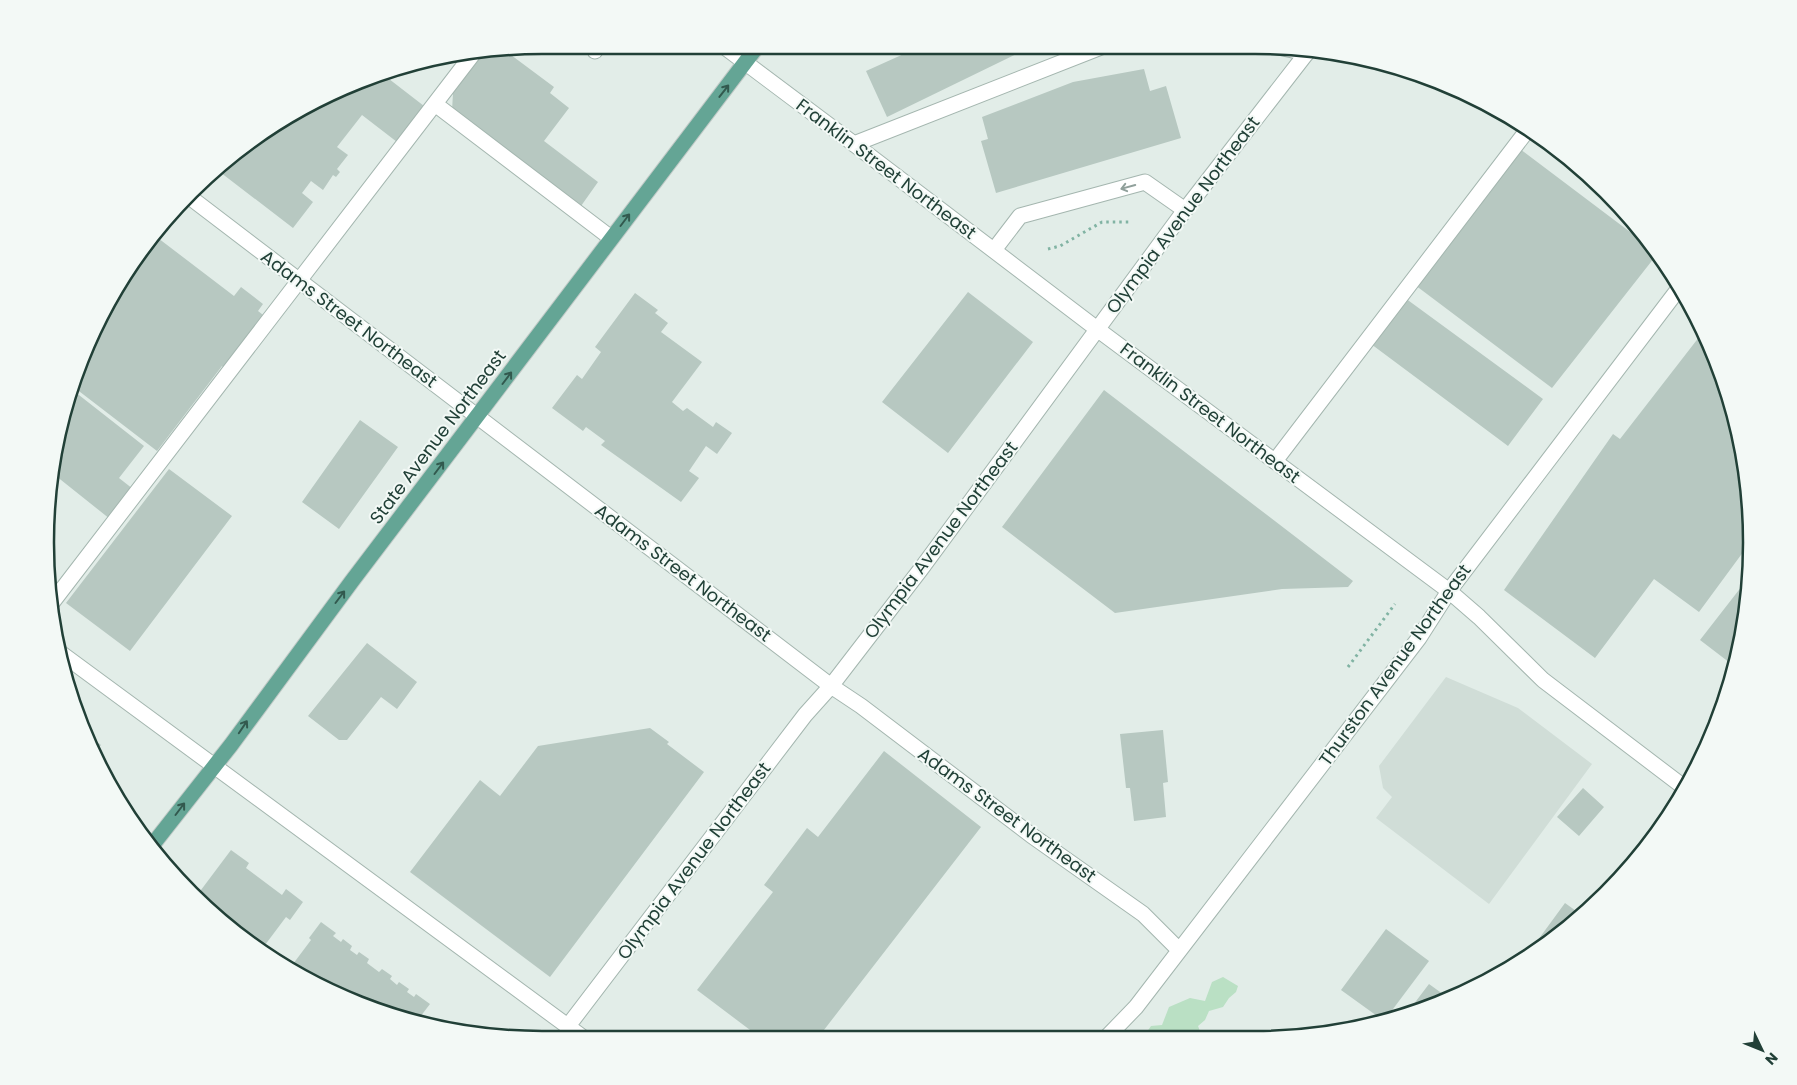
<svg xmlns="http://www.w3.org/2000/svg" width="1797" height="1085" font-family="Poppins,sans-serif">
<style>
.built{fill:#d0ddd7}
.green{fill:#bae0c4}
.building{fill:#b7c8c1}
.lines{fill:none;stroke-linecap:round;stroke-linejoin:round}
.service-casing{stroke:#a4b6af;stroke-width:17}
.minor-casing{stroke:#a4b6af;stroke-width:17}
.tertiary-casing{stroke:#a4b6af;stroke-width:17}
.primary-casing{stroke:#c1cac7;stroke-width:17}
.path{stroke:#81b3a3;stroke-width:3;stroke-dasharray:2.5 4;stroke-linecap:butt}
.service{stroke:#fff;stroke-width:15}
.minor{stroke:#fff;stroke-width:15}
.tertiary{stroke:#fff;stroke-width:15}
.primary{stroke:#64a595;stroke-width:15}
.oneway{stroke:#32594e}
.oneway2{stroke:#90a09b}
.labels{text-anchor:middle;stroke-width:4;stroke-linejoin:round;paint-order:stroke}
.street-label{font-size:18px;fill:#214037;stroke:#f3f9f6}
.rim{fill:none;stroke:#214037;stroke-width:2.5}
</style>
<rect width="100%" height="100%" fill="#e2ede8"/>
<path class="built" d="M1446 677 1518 708 1592 764 1489 904 1376 818 1392 797 1383 788 1379 766Z"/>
<path class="green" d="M1223 977 1238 986 1236 992 1229 998 1223 1007 1209 1011 1205 1020 1198 1026 1203 1039H1142L1151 1026 1162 1025 1169 1007 1190 998 1205 1001 1212 982Z"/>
<path class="building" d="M1031 47 887 117 866 71 917 48Z
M485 49H503L554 87 550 93 569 108 544 141 598 182 581 206 452 111 453 93Z
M1144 69 1150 91 1166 86 1181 138 996 193 981 141 988 139 982 117 1073 82Z
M380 72 424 106 397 142 362 115 337 147 348 155 337 169 340 172 336 177 333 175 323 190 311 181 302 193 313 202 293 228 216 169 240 148 322 96Z
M1520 149 1658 253 1552 388 1415 285Z
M154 235 234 296 241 287 263 304 258 311 267 318 227 370 222 366 157 451 71 385 129 266Z
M968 292 1033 342 948 453 882 402Z
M635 293 658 310 655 313 668 323 661 332 702 362 672 402 683 411 687 408 713 427 716 422 732 433 717 454 706 446 689 471 699 478 681 502 601 445 605 441 586 427 583 431 552 408 577 375 582 379 601 352 595 347Z
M1405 298 1543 399 1508 446 1371 344Z
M1703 332 1714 352 1742 446 1752 540 1699 612 1654 579 1595 658 1504 590 1613 434 1620 439Z
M70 388 144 446 119 478 133 489 110 519 51 472Z
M1104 390 1353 581 1348 587 1282 589 1115 613 1002 527Z
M360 420 398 447 339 529 302 502Z
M169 469 232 516 130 651 66 603Z
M1749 577 1742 640 1734 666 1700 640Z
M367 643 417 682 397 709 381 697 347 740H339L308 716Z
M650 728 669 742 667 744 704 772 550 977 410 872 480 780 500 796 538 746Z
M1163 730 1168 782 1163 783 1166 817 1134 821 1130 788H1126L1120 734Z
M85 732 101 745 94 753 89 742Z
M884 751 981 827 817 1039H762L697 990 773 892 764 885 807 828 818 837Z
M1583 788 1604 807 1579 836 1557 817Z
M231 850 249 863 246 868 282 895 286 889 303 902 290 920 286 917 265 945 268 947 263 954 198 900 201 896 198 894Z
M1565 903 1583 916 1540 947 1535 944Z
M321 922 336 933 333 936 341 942 343 939 352 946 350 950 357 955 359 952 369 959 367 963 379 972 382 969 392 976 390 979 397 985 399 982 409 989 407 992 414 997 416 994 430 1004 417 1021 415 1019 382 1014 290 968 311 940 309 938Z
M1386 929 1429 961 1384 1021 1341 990Z
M1429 984 1447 997 1407 1013Z"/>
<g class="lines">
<g class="service-casing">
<path id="service" d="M1273 46 1307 53
M595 51 596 49
M435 104 611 238
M854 144 1101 47
M994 250 1020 216 1145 182 1185 210
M1275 461 1529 128
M45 541V540
M51 604 476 50"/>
</g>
<g class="minor-casing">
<path id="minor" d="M726 48 854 144 1097 329 1449 591 1479 617 1543 680 1685 788
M478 417 831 686 861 706 1031 835 1143 914 1179 950
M58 651 585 1039
M568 1026 805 715 831 686 921 569 1185 210 1309 50
M1105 1039 1136 1007 1419 638 1449 591 1680 287"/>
</g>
<g class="tertiary-casing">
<path id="tertiary" d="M187 195 478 417"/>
</g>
<g class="primary-casing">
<path id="primary" d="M150 848 231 745 352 581 756 48"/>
</g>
<path class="path" d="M1048 249 1060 246 1102 222H1130
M1348 667 1395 604"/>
<use href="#service" class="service"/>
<use href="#minor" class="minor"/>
<use href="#tertiary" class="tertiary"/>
<use href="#primary" class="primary"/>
</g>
<defs><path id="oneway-shaft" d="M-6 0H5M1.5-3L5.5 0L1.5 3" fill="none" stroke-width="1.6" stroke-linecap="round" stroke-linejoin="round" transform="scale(1.25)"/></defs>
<g class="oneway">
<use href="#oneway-shaft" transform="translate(724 91) rotate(-52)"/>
<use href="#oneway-shaft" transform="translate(625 220) rotate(-53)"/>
<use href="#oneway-shaft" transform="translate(507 378) rotate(-53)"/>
<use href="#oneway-shaft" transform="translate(439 468) rotate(-53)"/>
<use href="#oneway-shaft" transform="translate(340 597) rotate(-53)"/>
<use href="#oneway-shaft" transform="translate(243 727) rotate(-56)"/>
<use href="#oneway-shaft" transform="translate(180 809) rotate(-53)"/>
</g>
<use class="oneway2" href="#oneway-shaft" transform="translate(1128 187) rotate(165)"/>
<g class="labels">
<g class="street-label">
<text transform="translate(886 169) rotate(37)" y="6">Franklin Street Northeast</text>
<text transform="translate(1183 215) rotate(-53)" y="6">Olympia Avenue Northeast</text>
<text transform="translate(349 319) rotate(37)" y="6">Adams Street Northeast</text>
<text transform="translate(1210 413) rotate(37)" y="6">Franklin Street Northeast</text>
<text transform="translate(438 437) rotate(-53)" y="6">State Avenue Northeast</text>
<text transform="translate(941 540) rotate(-53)" y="6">Olympia Avenue Northeast</text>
<text transform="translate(683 573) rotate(37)" y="6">Adams Street Northeast</text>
<text transform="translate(1395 665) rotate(-54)" y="6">Thurston Avenue Northeast</text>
<text transform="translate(1007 815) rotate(36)" y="6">Adams Street Northeast</text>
<text transform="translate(694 861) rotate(-53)" y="6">Olympia Avenue Northeast</text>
</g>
</g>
<path d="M0 0H1797V1085H0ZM542 54H1255A488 488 0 0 1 1743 542V543A488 488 0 0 1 1255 1031H542A488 488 0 0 1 54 543V542A488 488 0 0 1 542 54Z" fill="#f3f9f6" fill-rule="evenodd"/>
<path class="rim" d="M542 54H1255A488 488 0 0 1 1743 542V543A488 488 0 0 1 1255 1031H542A488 488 0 0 1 54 543V542A488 488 0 0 1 542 54Z"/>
<g transform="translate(1762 1050) rotate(133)" stroke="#f3f9f6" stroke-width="4" paint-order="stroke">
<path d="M0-4L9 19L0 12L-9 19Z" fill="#214037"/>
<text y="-8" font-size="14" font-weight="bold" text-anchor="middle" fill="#214037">N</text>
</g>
</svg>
